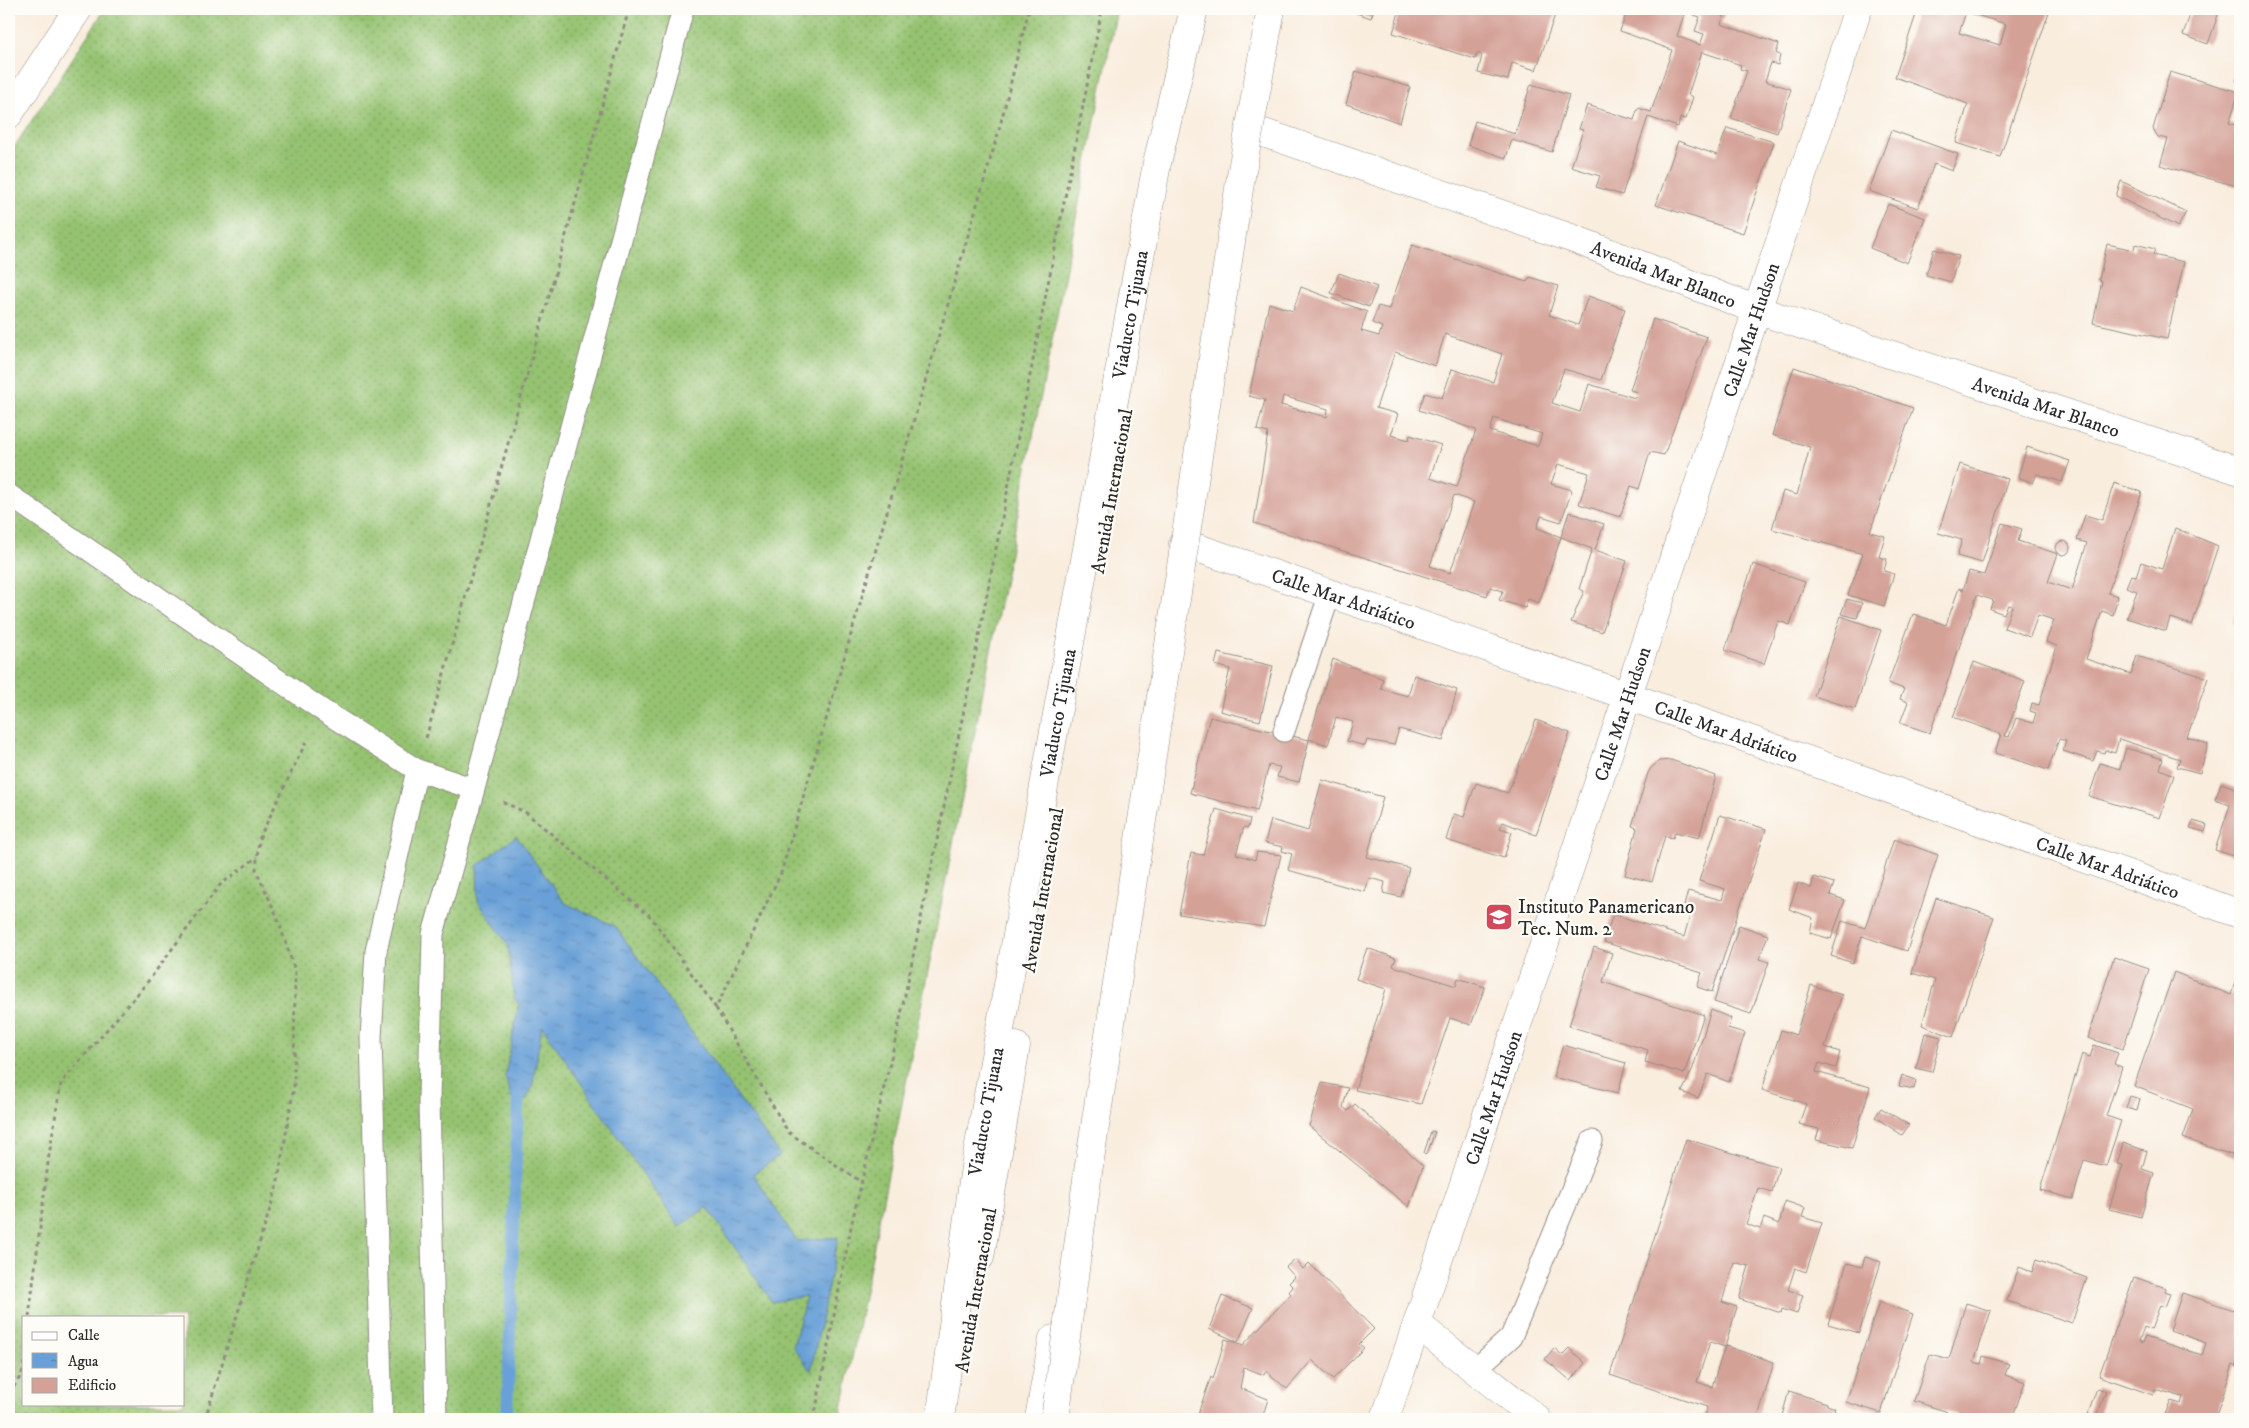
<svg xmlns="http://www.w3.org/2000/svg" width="2249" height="1428" font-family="'IM FELL DW Pica',serif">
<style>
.grass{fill:url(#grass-dots);stroke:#60774e;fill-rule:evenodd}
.water{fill:url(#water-ripples);stroke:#4a6681}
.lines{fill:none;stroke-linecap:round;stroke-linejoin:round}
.stream{stroke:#69a0d7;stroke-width:12}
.building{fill:#d4a197;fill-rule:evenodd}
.lane-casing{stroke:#928c84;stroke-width:23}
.street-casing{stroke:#928c84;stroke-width:29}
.highway-casing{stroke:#928c84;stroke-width:29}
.path{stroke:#928c84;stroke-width:3;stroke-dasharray:4 4;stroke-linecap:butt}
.lane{stroke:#fff;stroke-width:21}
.street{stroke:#fff;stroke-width:28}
.highway{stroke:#fff;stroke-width:28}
.highway-bridge-casing{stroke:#928c84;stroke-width:29;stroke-linecap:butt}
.highway-bridge{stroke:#fff;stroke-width:28}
.labels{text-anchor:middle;stroke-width:4.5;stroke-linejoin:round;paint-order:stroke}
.street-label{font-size:19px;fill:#2b2b2b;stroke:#fdfcf7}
.poi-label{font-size:19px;fill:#2b2b2b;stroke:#fdfcf7;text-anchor:start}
</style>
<defs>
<pattern id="grass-dots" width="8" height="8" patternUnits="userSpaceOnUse" patternTransform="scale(1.25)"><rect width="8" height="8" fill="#95c371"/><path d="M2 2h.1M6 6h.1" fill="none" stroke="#7a9f5d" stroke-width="1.8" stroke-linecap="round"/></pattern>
<pattern id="water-ripples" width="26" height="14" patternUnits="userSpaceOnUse" patternTransform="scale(1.25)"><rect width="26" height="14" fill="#69a0d7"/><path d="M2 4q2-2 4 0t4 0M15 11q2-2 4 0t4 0" fill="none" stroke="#5783af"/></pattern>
</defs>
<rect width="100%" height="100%" fill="#fdfcf7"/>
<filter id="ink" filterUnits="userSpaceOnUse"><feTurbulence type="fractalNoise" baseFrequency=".02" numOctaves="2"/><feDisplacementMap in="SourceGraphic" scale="10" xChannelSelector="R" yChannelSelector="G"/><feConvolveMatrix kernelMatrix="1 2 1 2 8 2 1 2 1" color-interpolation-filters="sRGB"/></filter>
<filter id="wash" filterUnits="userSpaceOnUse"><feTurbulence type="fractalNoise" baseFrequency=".0096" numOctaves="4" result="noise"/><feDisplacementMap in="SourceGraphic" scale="20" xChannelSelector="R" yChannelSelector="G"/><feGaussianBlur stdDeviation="1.12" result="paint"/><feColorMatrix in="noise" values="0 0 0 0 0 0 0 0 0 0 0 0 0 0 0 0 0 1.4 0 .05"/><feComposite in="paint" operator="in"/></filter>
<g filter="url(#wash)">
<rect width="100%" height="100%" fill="#f9edde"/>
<path class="grass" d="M105 9H1117L840 1419H9V155ZM24 1317H184V1404H24Z"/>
<path class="water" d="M516 836 565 903 615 926 780 1155 753 1174 797 1241 838 1237 811 1371 793 1347 806 1296 772 1302 707 1207 679 1227 542 1026 532 1088 526 1100 511 1098 505 1076 519 1004 514 998 508 945 478 901 477 866Z"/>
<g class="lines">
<path class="stream" d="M507 1419 518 1099"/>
</g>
<g id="blocks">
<path class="building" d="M1344 9H1374L1371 18Z
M1400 9H1557L1536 70 1512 63 1508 80 1478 73 1482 55 1477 53 1475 59 1393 33Z
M1628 9H1686L1677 36 1700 45 1704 34 1695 31 1700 17 1691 14 1693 9H1726L1721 24 1779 44 1776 53 1780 55 1778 65 1771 63 1765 81 1791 89 1777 133 1731 118 1747 71 1740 69 1741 65 1702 52 1688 95 1693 97 1686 119 1680 118 1678 127 1648 117 1622 195 1596 187 1600 176 1571 167 1583 130 1579 129 1587 105 1634 120 1638 108 1651 112 1672 50 1620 31Z
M1918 9H2050L2000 157 1956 143 1968 104 1895 77ZM1966 12 2006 24 2000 45 1959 33Z
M2192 9H2220L2208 44 2183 35Z
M2240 68V83L2236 81Z
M1356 71 1410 87 1400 123 1346 104Z
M2170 72 2239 92 2229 123 2240 126V187L2160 165 2168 139 2158 137 2153 129Z
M1531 84 1569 95 1552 152 1512 140 1506 158 1468 145 1475 121 1515 134Z
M1727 128 1774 142 1743 233 1656 205 1678 141 1717 155Z
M1891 130 1958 154 1952 171 1934 164 1918 208 1869 191Z
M2121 181 2186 212 2178 227 2116 196Z
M1888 204 1925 218 1907 263 1870 248Z
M2107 244 2134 250 2135 244 2155 249 2153 255 2184 262 2167 339 2093 323 2102 281 2099 280Z
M1412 245 1527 282 1530 277 1558 286 1549 315 1578 325 1588 296 1625 309 1601 380 1564 369 1552 403 1580 412 1589 384 1635 398 1637 392 1630 390 1653 319 1707 337 1664 455 1650 452 1639 489 1631 486 1620 517 1579 504 1589 473 1558 464 1551 484 1572 490 1561 522 1541 516 1537 528 1561 537 1539 603 1528 599 1525 608 1499 600 1503 591 1490 587 1487 596 1254 523 1268 433 1257 430 1265 400 1249 396 1269 303 1293 311 1301 287 1367 312 1361 331 1379 336 1382 327 1372 323 1378 306 1389 309ZM1445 334 1502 354 1493 382 1452 369 1442 398 1425 393 1419 410 1476 430 1457 487 1430 478 1441 445 1410 435 1409 440 1391 435 1398 414 1376 408 1395 352 1435 366ZM1283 396 1328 409 1327 417 1281 405ZM1494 418 1542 434 1538 446 1490 431ZM1454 495 1474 502 1450 573 1430 566Z
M1934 249 1959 256 1951 282 1926 275Z
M1339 273 1377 287 1369 307 1331 293Z
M1794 367 1913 408 1870 532 1885 536 1879 557 1887 559 1884 571 1894 574 1884 606 1848 595 1863 554 1772 529 1783 491 1797 495 1810 447 1772 435Z
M2027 447 2070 461 2062 482 2037 474 2033 483 2018 477Z
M1960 464 2008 479 1982 563 1957 556 1962 540 1938 533Z
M2114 483 2142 492 2108 593 2118 596 2113 615 2102 611 2086 659 2131 674 2137 656 2208 678 2187 737 2208 744 2200 773 2177 767 2180 759 2119 739 2115 753 2105 750 2104 753 2097 751 2093 761 2063 751 2066 741 2059 739 2048 770 1995 753 2001 734 1953 717 1974 662 2025 681 2005 736 2009 737 2016 718 2033 723 2036 713 2030 711 2032 703 2039 705 2057 646 2046 642 2054 620 2038 615 2030 637 2004 628 2012 606 2008 605 2004 614 1990 609 1993 600 1977 595 1930 733 1900 723 1908 702 1900 699 1904 689 1888 683 1913 614 1946 625 1959 588 1963 590 1969 571 1984 575 2002 523 2022 529 2018 541 2058 554 2048 582 2072 590 2087 543 2077 540 2085 515 2102 520Z
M1569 512 1604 524 1595 550 1627 561 1602 632 1571 622 1584 591 1579 589 1592 549 1561 537Z
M2175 528 2218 546 2192 625 2170 618 2166 631 2127 618 2137 591 2126 587 2131 575 2136 576 2141 562 2162 569Z
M2056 548a7 7 0 1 1 14 0a7 7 0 1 1-14 0Z
M1753 564 1805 582 1790 625 1778 621 1764 664 1725 650Z
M1847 599 1862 603 1857 618 1841 614Z
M2240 601V625L2233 623Z
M1841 616 1881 630 1855 709 1814 696Z
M1218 653 1273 666 1260 721 1220 711 1230 669 1215 665Z
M1333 659 1383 679 1381 689 1408 696 1414 675 1457 690 1443 741 1399 729 1394 745 1367 740 1365 746 1347 741 1353 722 1336 717 1328 745 1309 739Z
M1210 717 1309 740 1299 782 1277 777 1280 767 1269 765 1257 811 1190 793Z
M1536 720 1570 733 1536 835 1503 822 1500 828 1512 832 1504 858 1446 840 1454 814 1464 817 1476 783 1508 793Z
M2126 748 2163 759 2160 769 2174 775 2160 818 2089 796 2100 763 2120 769Z
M1671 760 1716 776 1699 838 1675 832 1673 838 1665 836 1652 882 1625 875 1637 828 1632 826 1648 773 1651 768 1659 761Z
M2240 775V858L2215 850 2230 805 2215 800 2221 783 2235 788Z
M1322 780 1383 797 1367 857 1409 868 1401 897 1383 893 1385 882 1369 878 1365 892 1288 870 1292 854 1282 851 1283 847 1265 843 1271 820 1308 831Z
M1216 809 1250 819 1248 828 1244 827 1236 854 1255 860 1257 852 1281 855 1264 927 1179 914 1191 853 1203 855Z
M1720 815 1766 829 1712 992 1697 987 1702 973 1604 942 1613 914 1684 937 1692 908 1684 906 1688 891 1722 900 1725 889 1699 881Z
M2193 821 2207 825 2205 832 2190 828Z
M1894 839 1938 855 1907 951 1862 936 1853 963 1831 956 1842 921 1865 928Z
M1814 877 1834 883 1830 895 1845 900 1831 939 1810 933 1813 918 1789 909 1798 883 1811 888Z
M1936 898 1994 917 1953 1037 1922 1025 1935 980 1912 973Z
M1739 925 1768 935 1759 959 1769 962 1751 1014 1714 1002Z
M1594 947 1612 953 1603 982 1704 1015 1684 1074 1645 1062 1648 1050 1569 1026Z
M1367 948 1396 958 1393 966 1456 986 1458 978 1485 987 1471 1025 1450 1018 1421 1104 1355 1090 1386 989 1356 979Z
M2114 957 2149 969 2123 1049 2088 1038Z
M2240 967V1158L2183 1138 2193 1109 2134 1086 2174 972 2231 995Z
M1811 985 1842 995 1825 1047 1840 1052 1836 1068 1819 1063 1816 1072 1870 1087 1852 1148 1816 1140 1819 1129 1799 1124 1806 1104 1762 1090 1781 1030 1796 1035Z
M1711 1010 1731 1018 1728 1028 1745 1033 1729 1082 1708 1074 1698 1098 1682 1092 1693 1068Z
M1925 1033 1941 1037 1932 1072 1916 1068Z
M1563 1045 1626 1063 1618 1093 1553 1077Z
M2094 1045 2118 1053 2114 1064 2122 1067 2106 1116 2121 1121 2106 1166 2084 1160 2073 1199 2040 1190 2082 1054 2090 1057Z
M1902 1075 1916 1080 1914 1089 1899 1086Z
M1322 1083 1348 1088 1343 1107 1348 1111 1355 1104 1423 1166 1409 1207 1309 1126Z
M2130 1096 2140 1099 2137 1111 2126 1108Z
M1881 1108 1909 1125 1902 1135 1875 1117Z
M1431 1131 1435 1132 1427 1154 1424 1153Z
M1686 1139 1779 1167 1772 1192 1758 1188 1746 1224 1760 1229 1764 1218 1779 1224 1785 1201 1805 1208 1802 1217 1822 1223 1806 1272 1795 1268 1788 1290 1803 1295 1797 1314 1782 1309 1781 1313 1739 1299 1749 1266 1734 1262 1722 1302 1737 1307 1725 1347 1710 1342 1697 1382 1712 1387 1725 1346 1774 1362 1758 1417 1752 1416 1751 1419H1703L1707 1407 1610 1375Z
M2123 1143 2147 1151 2142 1169 2154 1173 2141 1217 2109 1209 2123 1165 2117 1164Z
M1865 1257 1881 1262 1859 1333 1828 1324 1847 1263 1862 1267Z
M1295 1259 1303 1269 1309 1263 1374 1329 1359 1344 1364 1348 1333 1379 1312 1360 1287 1389 1266 1371 1264 1375 1244 1367 1240 1388 1268 1399 1262 1419H1196L1211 1377 1213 1379 1225 1339 1243 1345 1291 1294 1289 1292 1293 1287 1289 1283 1295 1277 1286 1267Z
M2036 1260 2087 1278 2072 1323 2007 1301 2019 1267 2032 1272Z
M2134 1277 2166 1288 2165 1292 2170 1294 2165 1307 2160 1305 2151 1330 2144 1327 2139 1341 2143 1343 2145 1337 2202 1355 2206 1343 2170 1330 2182 1293 2240 1312V1356L2237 1367 2233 1365 2216 1416 2217 1419H2163L2171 1401 2181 1404 2183 1397 2155 1389 2153 1395 2099 1376Z
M1222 1296 1253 1308 1238 1342 1209 1329Z
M1879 1302 1913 1314 1881 1413 1846 1402Z
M1966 1303 1991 1311 1974 1362 1981 1364 1983 1356 2009 1364 2005 1375 2025 1382 2012 1419H1955L1957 1415 1914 1401 1930 1354 1949 1359Z
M1554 1348 1562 1355 1569 1348 1585 1363 1571 1381 1545 1359Z
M2097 1388 2106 1391 2097 1417 2088 1414Z
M1789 1391 1827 1403V1405L1835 1408 1831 1419H1781Z"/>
</g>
</g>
<g filter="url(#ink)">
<use href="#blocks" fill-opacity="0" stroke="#928c84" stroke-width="1"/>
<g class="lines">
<g class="lane-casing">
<path id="lane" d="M9 495 322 710 417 770 376 951 371 1038 382 1419
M1284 731 1330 593
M417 770 474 789
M1476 1369 1511 1337 1592 1141
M436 1419 429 1100 433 934 474 789 683 9"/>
</g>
<g class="street-casing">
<g id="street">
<path d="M9 114 78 9"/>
<path id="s1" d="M1258 131 1574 239 1757 310 2240 471"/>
<path id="s2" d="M1183 543 1628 696 2240 914"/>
<path d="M1417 1324 1537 1419"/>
<path id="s3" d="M1385 1419 1858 9"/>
</g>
</g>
<g class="highway-casing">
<g id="highway">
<path d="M980 1257 1016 1046"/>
<path id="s4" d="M940 1419 975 1167 1157 163 1194 9"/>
<path d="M1039 1419 1053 1339"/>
</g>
</g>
<path class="path" d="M426 738 629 9
M503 802 525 812 651 917 716 1008 781 873 999 130 1029 9
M716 1008 788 1132 861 1182
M29 1317 49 1155 61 1083 146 984 220 885 257 857
M9 1394 22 1374 24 1360
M205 1419 277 1186 294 1086 295 971 276 914 256 870 259 839 307 740
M814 1419 852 1222 898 1029 971 676 1102 9"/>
<use href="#lane" class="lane"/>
<use href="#street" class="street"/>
<use href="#highway" class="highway"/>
<g class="highway-bridge-casing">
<path id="highway-bridge" d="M1055 1419 1088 1172 1241 176 1271 9"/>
</g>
<use href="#highway-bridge" class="highway-bridge"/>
</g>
</g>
<defs>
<g id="school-square" transform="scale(1.4375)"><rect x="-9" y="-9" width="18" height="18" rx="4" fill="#d1495b" stroke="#fdfcf7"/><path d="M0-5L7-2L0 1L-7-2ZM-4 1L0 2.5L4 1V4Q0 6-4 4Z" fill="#fff"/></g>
</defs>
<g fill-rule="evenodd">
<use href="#school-square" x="1499" y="917"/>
</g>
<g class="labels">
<g class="street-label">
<text dy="7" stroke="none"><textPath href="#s1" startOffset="430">Avenida Mar Blanco</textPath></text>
<text dy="7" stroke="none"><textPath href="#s4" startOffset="1121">Viaducto Tijuana</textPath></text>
<text dy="7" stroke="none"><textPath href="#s3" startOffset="1149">Calle Mar Hudson</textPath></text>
<text dy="7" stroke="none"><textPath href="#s1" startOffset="835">Avenida Mar Blanco</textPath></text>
<text transform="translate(1111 491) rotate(-80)" y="7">Avenida Internacional</text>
<text dy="7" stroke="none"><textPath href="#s2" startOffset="170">Calle Mar Adriático</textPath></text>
<text dy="7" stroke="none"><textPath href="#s4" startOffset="716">Viaducto Tijuana</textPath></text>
<text dy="7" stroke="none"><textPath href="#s3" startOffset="744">Calle Mar Hudson</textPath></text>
<text dy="7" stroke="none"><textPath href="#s2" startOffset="575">Calle Mar Adriático</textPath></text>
<text dy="7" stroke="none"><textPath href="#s2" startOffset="980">Calle Mar Adriático</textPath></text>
<text transform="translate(1042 890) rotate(-80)" y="7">Avenida Internacional</text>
<text dy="7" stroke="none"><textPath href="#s3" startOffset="339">Calle Mar Hudson</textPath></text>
<text dy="7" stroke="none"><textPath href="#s4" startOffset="311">Viaducto Tijuana</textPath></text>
<text transform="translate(975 1290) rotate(-80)" y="7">Avenida Internacional</text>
</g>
<g class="poi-label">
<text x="1518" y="913">Instituto Panamericano<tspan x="1518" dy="22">Tec. Num. 2</tspan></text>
</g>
</g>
<rect width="2249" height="1428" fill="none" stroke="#fdfcf7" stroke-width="30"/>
<rect x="22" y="1316" width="162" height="90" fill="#fdfcf7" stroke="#a9a8a5"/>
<rect x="32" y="1332" width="25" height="8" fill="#ffffff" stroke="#a9a8a5"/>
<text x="68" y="1340" font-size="15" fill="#2b2b2b">Calle</text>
<rect x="32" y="1353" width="25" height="15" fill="url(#water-ripples)" stroke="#a9a8a5"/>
<text x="68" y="1366" font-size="15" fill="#2b2b2b">Agua</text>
<rect x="32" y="1378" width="25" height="15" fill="#d4a197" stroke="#a9a8a5"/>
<text x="68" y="1390" font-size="15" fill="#2b2b2b">Edificio</text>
</svg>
